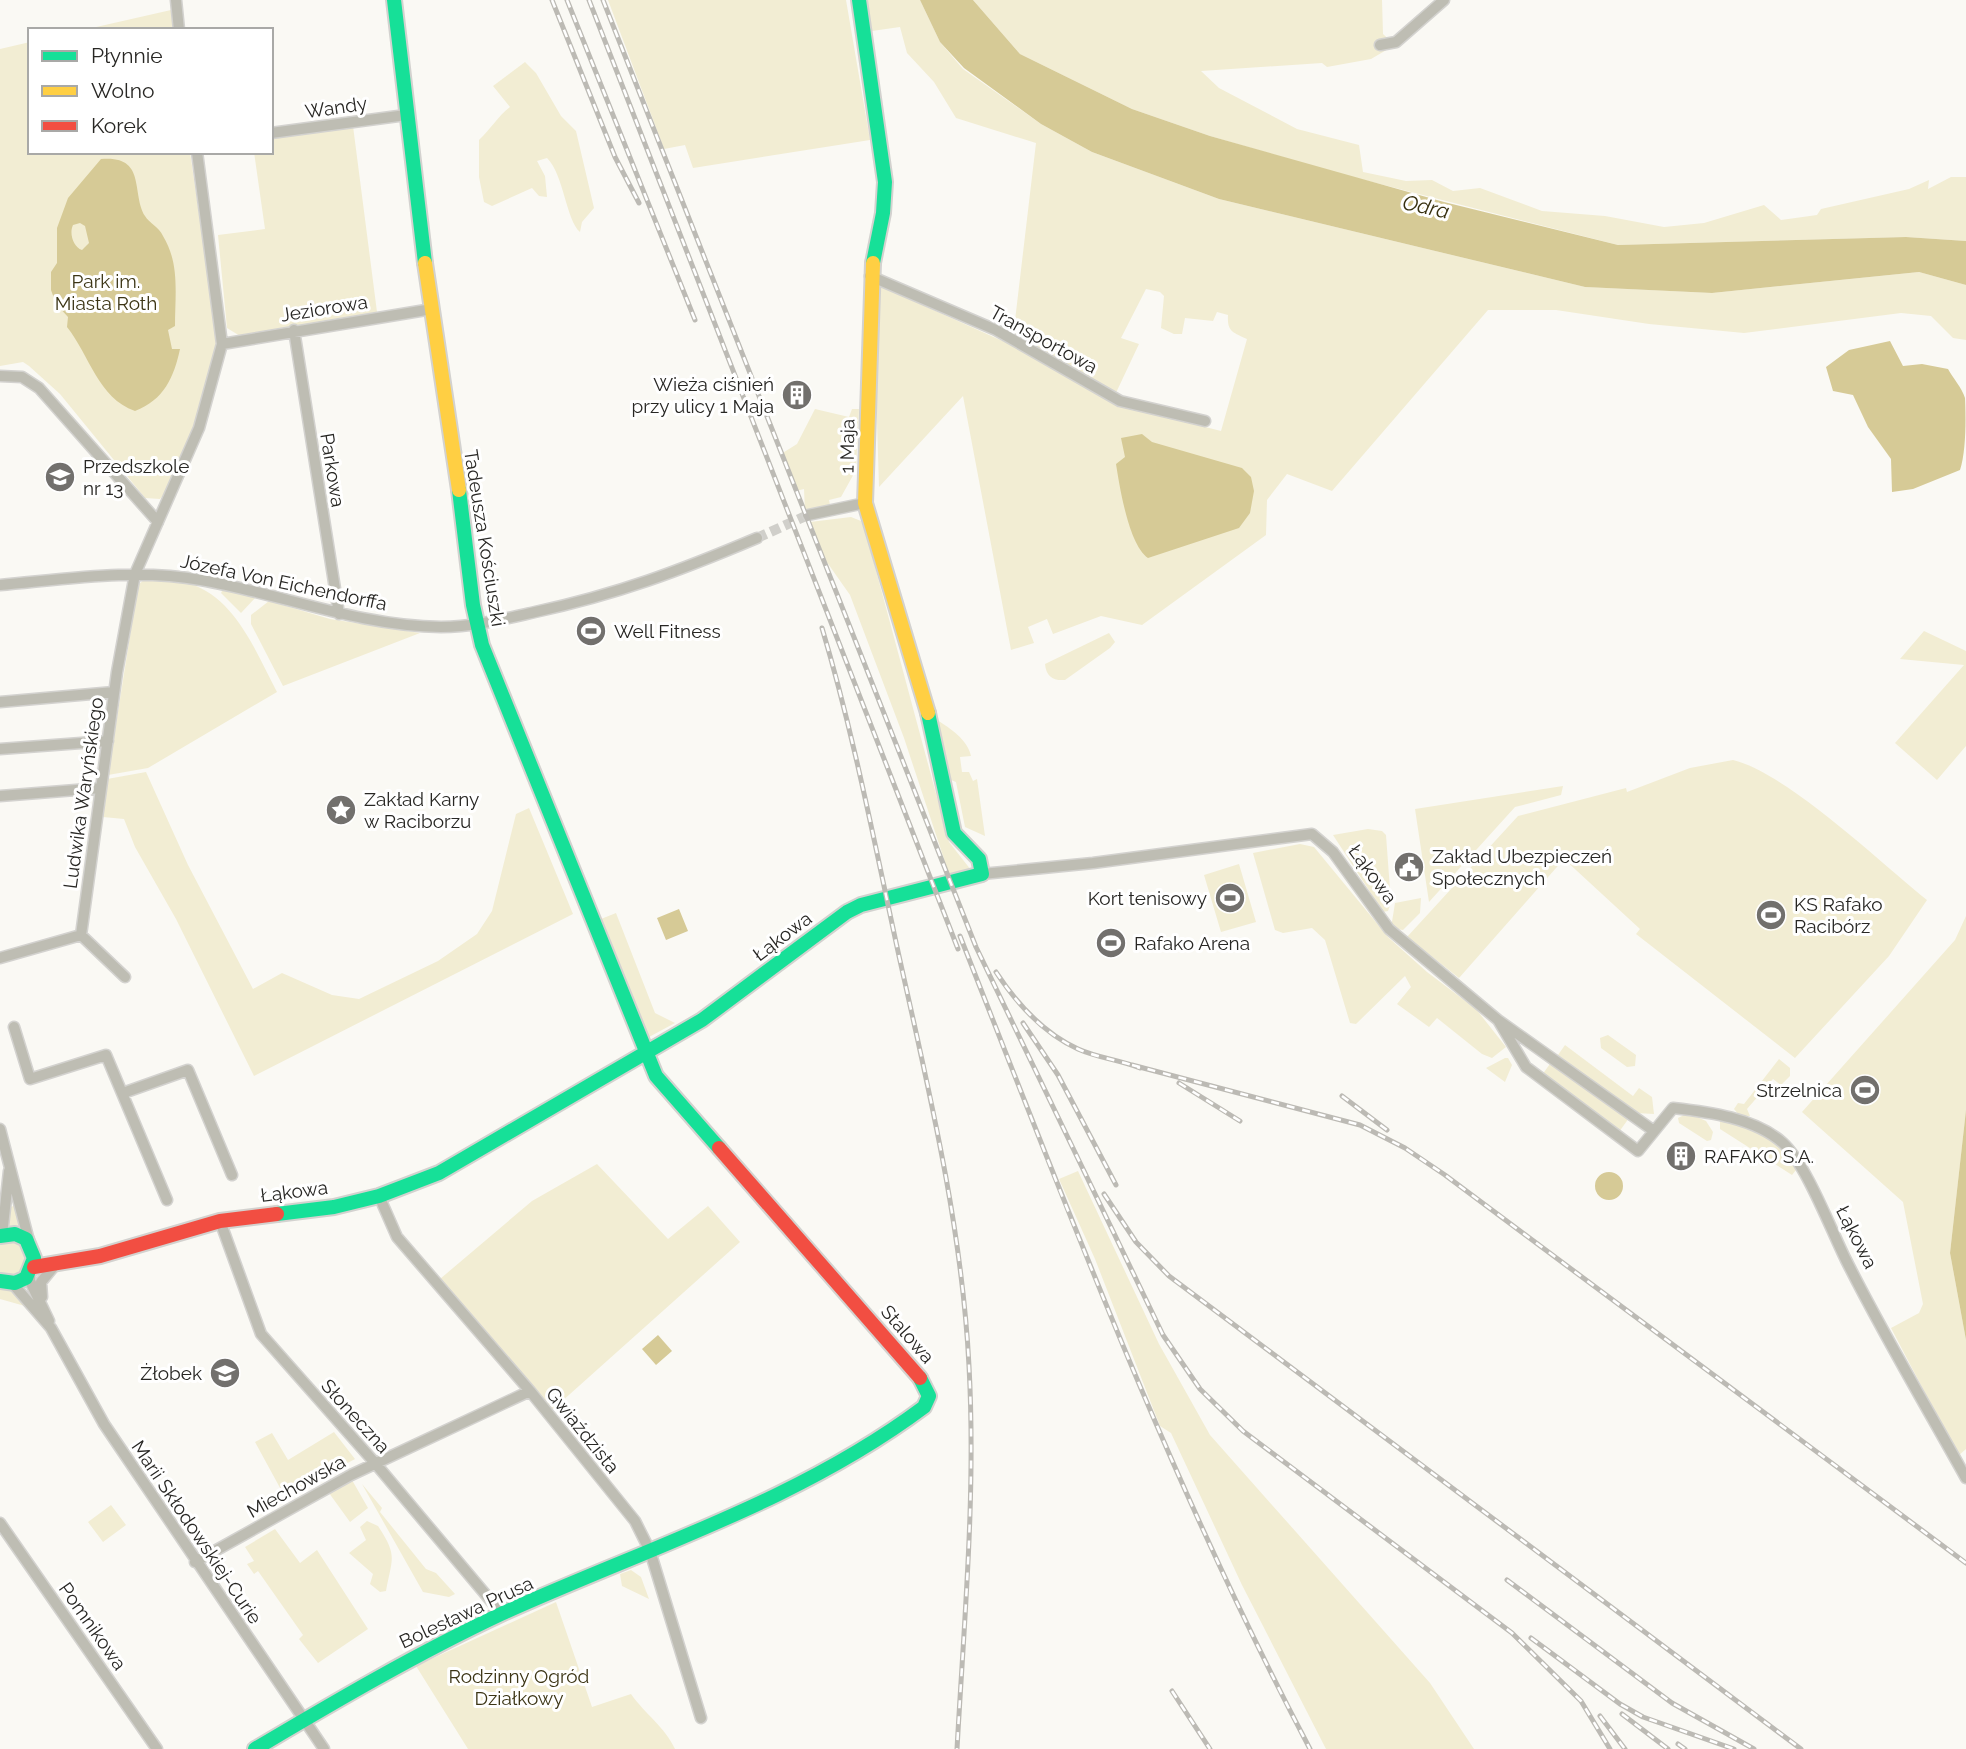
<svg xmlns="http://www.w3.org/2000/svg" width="1966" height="1749" font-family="Raleway,sans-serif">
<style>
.green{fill:#f2edd3;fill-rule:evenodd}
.water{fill:#d6ca96;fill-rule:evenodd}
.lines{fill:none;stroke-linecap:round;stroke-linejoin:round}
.street-tunnel{stroke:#d0cfca;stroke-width:10;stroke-dasharray:10 5;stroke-linecap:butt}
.street-casing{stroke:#d3d2cf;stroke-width:13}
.fast-casing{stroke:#d3d2cf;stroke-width:18}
.slow-casing{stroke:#d3d2cf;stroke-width:18}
.jam-casing{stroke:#d3d2cf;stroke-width:18}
.street{stroke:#bebdb3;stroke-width:10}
.fast{stroke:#16e098;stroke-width:14}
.slow{stroke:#ffcf43;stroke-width:14}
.jam{stroke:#f24e42;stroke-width:14}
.rail-casing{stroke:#bcbab4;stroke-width:5}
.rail{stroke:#fff;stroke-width:2.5;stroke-dasharray:8;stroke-linecap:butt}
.labels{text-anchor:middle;stroke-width:6;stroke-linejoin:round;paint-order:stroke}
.street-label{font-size:19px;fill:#282724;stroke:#fff}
.park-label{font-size:19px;fill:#3c3515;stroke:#fff}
.poi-label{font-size:19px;fill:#282724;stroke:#fff;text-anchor:start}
.water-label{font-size:21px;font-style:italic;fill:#37300f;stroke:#fff}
</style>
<rect width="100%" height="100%" fill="#faf9f4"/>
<path class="green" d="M608 0H846L870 140 693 168 685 145 664 149Z
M867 0H920L940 42 963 69 1041 124 1092 152 1219 199 1585 287 1712 293 1919 272 1966 285V340L1953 338 1931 316 1901 313 1744 333 1649 324 1556 310H1488L1332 491 1287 474 1267 500 1266 535 1142 625 1101 616 1053 634 1047 619 1028 627 1034 643 1011 650 963 396 879 487 873 291 880 286 1007 343 1014 329 1036 143 956 118 934 82 907 53 900 27 872 31ZM1146 289 1160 292 1164 296 1161 328 1174 334H1182L1185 318 1213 321 1217 312 1228 315C1227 332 1233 332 1247 339L1221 431 1174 419 1114 397 1139 344 1121 338Z
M973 0H1382L1383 34 1395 45 1371 59 1327 67 1322 63 1201 71 1219 88 1297 129 1359 145 1363 172 1406 181 1432 180 1453 191 1480 188 1542 211 1605 216 1664 227 1704 223 1764 205 1781 220 1817 215 1821 209 1909 189 1929 180 1928 189 1951 177H1966V241L1906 237 1618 245 1341 174 1210 136 1132 109 1020 54Z
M171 10 173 30H83Z
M30 42V152H190L217 338C214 370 182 478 160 499L145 498 60 394 29 366 23 362 0 366V49Z
M525 62 536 73 561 116 576 131 594 208 582 222 580 232C566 220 564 175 547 158L537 161 545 176 547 197 539 196 532 188 492 206 484 202 479 177V140C491 129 497 117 510 107L493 86Z
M353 126 377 312 240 336 227 328 218 235 265 229 254 152H271V139Z
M815 409 849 417 852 409H859L856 470 841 497 829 500 830 505 805 512 804 489 796 491 781 454 797 444Z
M851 517 861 521 867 537 949 842 971 870 949 874 904 738 850 595 824 558 812 532 815 531 810 522Z
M146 578C160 580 176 580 190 584 235 597 257 654 277 692L148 768 108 775 138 585Z
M223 589 256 597 241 613 221 593Z
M269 601 330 619 420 633 283 686 251 624V615Z
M1924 631 1966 651V746L1937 780 1895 743 1964 665 1900 659Z
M1109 633 1115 642 1110 648 1065 680C1053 681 1046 676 1045 664Z
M937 720C950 728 968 740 971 756L960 757 962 772H969L973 781 977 779 985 836 965 827 956 782 951 780Z
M1733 760C1787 773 1881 863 1927 900L1889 956 1795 1058 1636 934 1640 929 1564 859 1459 978 1407 937 1518 816 1626 788 1627 792 1690 768Z
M146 772 188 865 253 989 282 973 332 995 359 999 438 961 477 934 492 911 516 814 529 808 573 914 254 1076 176 919 135 847 124 819 103 817 107 779Z
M1563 786 1561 795 1515 807 1429 902 1415 809Z
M1368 829 1382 831 1386 835 1391 903 1388 911 1383 912 1333 835Z
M1300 844 1314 847 1389 938 1427 972 1476 1009 1506 1047 1492 1058 1482 1054 1437 1018 1429 1027 1397 1004 1411 987 1405 976 1356 1024 1350 1023 1325 940 1312 928 1283 933 1275 930 1253 853Z
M1239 864 1256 922 1221 932 1204 875Z
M1421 898 1420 913 1403 930 1391 928 1395 903Z
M616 913 655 1013 675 1023 649 1037 601 919Z
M1966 916V1110L1950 1253 1966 1340V1449L1958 1456 1891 1328 1919 1313 1923 1304 1903 1202 1802 1112 1955 940Z
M1608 1035 1636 1055 1635 1066 1627 1067 1601 1048 1600 1038Z
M1565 1045 1633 1096 1639 1088 1652 1097 1654 1114 1636 1113 1558 1055Z
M1505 1058H1508L1512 1065 1505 1082 1486 1068Z
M1779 1059 1790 1068V1076L1781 1085 1773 1079 1747 1109 1750 1116H1740L1734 1109 1738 1103 1744 1104Z
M1552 1061 1629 1118 1619 1132 1542 1075Z
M1688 1113 1706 1121 1713 1132 1711 1140 1707 1141 1679 1123 1678 1118Z
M1720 1121C1748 1126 1786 1142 1796 1170L1792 1175 1720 1129Z
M597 1164 668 1239 708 1206 740 1242 551 1411 440 1279 532 1201Z
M1078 1171 1159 1344 1210 1435 1430 1683 1474 1749H1326L1242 1585 1171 1433 1160 1426 1095 1259 1059 1179Z
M16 1205 22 1230 6 1228 8 1208Z
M14 1241 24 1247 26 1263C20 1274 11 1278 0 1272V1244Z
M0 1288 13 1292 32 1308 0 1299Z
M334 1432 355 1459 285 1497 255 1442 272 1433 288 1460Z
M352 1480 368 1508 350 1522 329 1493Z
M362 1484 382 1508 380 1512 426 1569 436 1573 455 1594 449 1597 423 1592Z
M111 1505 126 1525 103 1542 88 1522Z
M367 1521 378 1526C398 1556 392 1558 386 1591L380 1592 370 1584 373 1574 349 1553 366 1540 360 1527Z
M275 1529 300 1563 317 1550 368 1629 318 1663 299 1639 303 1635 258 1571 254 1574 247 1564 254 1561 245 1547Z
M631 1570 641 1577 649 1599 622 1586 620 1574Z
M556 1602 592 1707 631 1694C645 1714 665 1727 675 1749H468L416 1666Z"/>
<path class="water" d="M920 0H973L1020 54 1132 109 1210 136 1444 202 1618 245 1906 237 1966 241V285L1919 272 1712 293 1585 287 1219 199 1092 152 1041 124 964 68 940 42Z
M101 159C147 155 131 193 145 216 149 223 159 227 163 236 180 264 175 294 175 326L168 330 172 349H180C174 377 164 400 135 411 98 398 90 356 67 327L68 317 56 304 51 290V272L57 263V228L68 198ZM80 223 85 226 89 243 82 250C73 247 69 233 73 225Z
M1890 341 1903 366 1922 364 1948 369C1953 378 1962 388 1965 398 1966 419 1966 452 1960 470L1913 489 1892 492 1891 459 1868 427 1853 395 1833 391 1826 367 1849 350Z
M1142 434 1152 442 1242 468 1251 477 1254 491 1250 513 1239 528 1148 558C1129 545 1120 489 1116 464L1125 457 1121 438Z
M679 909 688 931 666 940 657 918Z
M1966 1110V1340L1950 1253Z
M1595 1186a14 14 0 1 1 28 0a14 14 0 1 1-28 0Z
M658 1335 672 1351 656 1365 642 1349Z"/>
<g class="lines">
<path class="street-tunnel" d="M757 538 808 515"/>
<g class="street-casing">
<path id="street" d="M176 0 179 30
M1380 45 1396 42 1444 0
M271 133 406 115
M870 276 996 330 1120 401 1205 421
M294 330 339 614
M222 344 432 309
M0 376 22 377 39 388 158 522
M808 515 865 503
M0 585C67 579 135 568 201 580 282 594 358 626 441 627 473 627 504 619 535 612 618 594 679 571 757 538
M0 702 114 692
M0 749 108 741
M0 796 101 788
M982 874 1093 863 1312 834 1333 852 1389 929 1498 1020
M81 935 125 977
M0 958 81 935 117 672 135 574 199 428 222 344 197 152
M14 1027 30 1079 106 1055 167 1200
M123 1093 188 1070 232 1175
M0 1129 29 1241
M1654 1131 1498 1020 1526 1067 1638 1151 1673 1108C1709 1112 1755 1118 1783 1143 1806 1164 1831 1230 1846 1260 1883 1334 1926 1406 1966 1478
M379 1196 397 1237 530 1391 635 1521 650 1551 701 1718
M220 1221 261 1334 375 1463 502 1614
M2 1235 9 1171
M30 1273V1281L49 1321
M12 1283 51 1328 104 1424 324 1749
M42 1297 41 1282 55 1265
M0 1523 157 1749
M195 1562 351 1475 530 1391"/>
</g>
<g class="fast-casing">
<path id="fast" d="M394 0 425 263
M859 0 885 182 883 213 873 263
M459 490 473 605 482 645 656 1076 719 1148
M277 1214 334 1207 379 1196 439 1173 702 1020 847 912 861 905 982 874 979 859 954 833 928 713
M0 1236 15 1234 26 1239 34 1258 26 1278 15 1283 0 1281
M255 1749C336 1701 416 1654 501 1614 644 1549 797 1502 924 1407L929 1396 920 1378"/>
</g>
<g class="slow-casing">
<path id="slow" d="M425 263 459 490
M873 263 865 503 928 713"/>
</g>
<g class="jam-casing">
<path id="jam" d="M719 1148 920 1378
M34 1267 100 1256 220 1221 277 1214"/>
</g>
<use href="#street" class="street"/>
<use href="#fast" class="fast"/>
<use href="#slow" class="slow"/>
<use href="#jam" class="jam"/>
<g class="rail-casing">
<path id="rail" d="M552 0 615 157 639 203
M567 0 695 320
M589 0 958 949
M603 0 976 947 1163 1335 1200 1389 1243 1431 1512 1633 1581 1701 1610 1749
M822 628C854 735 875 846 899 956 929 1091 962 1227 969 1366 976 1494 964 1622 957 1749
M960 936C1068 1211 1172 1487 1310 1749
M996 972C1017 1004 1043 1033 1078 1049 1098 1058 1120 1060 1140 1068
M1023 1023 1058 1075 1116 1185
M1132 1065 1360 1125 1405 1148 1445 1175 1966 1563
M1179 1083 1240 1121
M1342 1096 1387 1130
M1104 1194 1136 1242 1169 1276 1801 1749
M1507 1580 1672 1703 1754 1749
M1531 1638 1620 1704 1643 1717 1734 1749
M1172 1691 1210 1749
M1622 1714 1668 1749
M1600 1716 1625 1749
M1678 1744 1685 1749"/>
</g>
<use href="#rail" class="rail"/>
</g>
<defs>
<g id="building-disc" transform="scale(1.575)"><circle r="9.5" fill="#72706d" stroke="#fff"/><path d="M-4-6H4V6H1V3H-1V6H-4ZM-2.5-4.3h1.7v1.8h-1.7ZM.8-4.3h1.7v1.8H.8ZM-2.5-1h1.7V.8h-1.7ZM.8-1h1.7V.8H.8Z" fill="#fff"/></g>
<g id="school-disc" transform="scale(1.575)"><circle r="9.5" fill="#72706d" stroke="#fff"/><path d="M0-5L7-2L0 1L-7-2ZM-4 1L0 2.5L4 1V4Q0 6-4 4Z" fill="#fff"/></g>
<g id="stadium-disc" transform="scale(1.575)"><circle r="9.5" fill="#72706d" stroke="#fff"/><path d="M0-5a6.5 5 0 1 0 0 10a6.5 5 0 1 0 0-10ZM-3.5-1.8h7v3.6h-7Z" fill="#fff"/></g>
<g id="sight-disc" transform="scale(1.575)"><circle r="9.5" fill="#72706d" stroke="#fff"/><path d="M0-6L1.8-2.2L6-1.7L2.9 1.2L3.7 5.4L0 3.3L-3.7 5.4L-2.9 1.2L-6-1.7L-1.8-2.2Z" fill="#fff"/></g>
<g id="civic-disc" transform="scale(1.575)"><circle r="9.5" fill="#72706d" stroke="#fff"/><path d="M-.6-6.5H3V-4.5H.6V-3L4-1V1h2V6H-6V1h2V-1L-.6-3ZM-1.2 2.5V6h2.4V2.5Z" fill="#fff"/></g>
</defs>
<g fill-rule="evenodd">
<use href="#building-disc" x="797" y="395"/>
<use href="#school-disc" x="60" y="477"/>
<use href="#stadium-disc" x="591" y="631"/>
<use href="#sight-disc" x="341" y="810"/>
<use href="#civic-disc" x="1409" y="867"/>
<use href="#stadium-disc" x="1230" y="898"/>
<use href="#stadium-disc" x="1771" y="915"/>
<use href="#stadium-disc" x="1111" y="943"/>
<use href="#stadium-disc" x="1865" y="1090"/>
<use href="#building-disc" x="1681" y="1156"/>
<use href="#school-disc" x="225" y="1373"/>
</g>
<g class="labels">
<g class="street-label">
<text transform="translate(336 107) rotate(-8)" y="7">Wandy</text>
<text transform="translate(324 308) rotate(-9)" y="7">Jeziorowa</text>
<text transform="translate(1044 339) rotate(29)" y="7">Transportowa</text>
<text transform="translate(847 446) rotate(-89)" y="7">1 Maja</text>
<text transform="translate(333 470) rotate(81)" y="7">Parkowa</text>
<text transform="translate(485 538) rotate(81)" y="7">Tadeusza Kościuszki</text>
<text transform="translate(284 582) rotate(12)" y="7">Józefa Von Eichendorffa</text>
<text transform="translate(83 793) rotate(-82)" y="7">Ludwika Waryńskiego</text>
<text transform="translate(1373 874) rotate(54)" y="7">Łąkowa</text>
<text transform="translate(782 936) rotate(-37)" y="7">Łąkowa</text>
<text transform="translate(294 1191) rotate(-7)" y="7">Łąkowa</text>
<text transform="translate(1857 1237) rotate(63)" y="7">Łąkowa</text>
<text transform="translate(908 1334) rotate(49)" y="7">Stalowa</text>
<text transform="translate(356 1416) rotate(48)" y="7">Słoneczna</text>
<text transform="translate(583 1430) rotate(51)" y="7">Gwiaździsta</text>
<text transform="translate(296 1486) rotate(-29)" y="7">Miechowska</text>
<text transform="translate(197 1532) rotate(56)" y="7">Marii Skłodowskiej-Curie</text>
<text transform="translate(466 1612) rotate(-25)" y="7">Bolesława Prusa</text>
<text transform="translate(93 1626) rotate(55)" y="7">Pomnikowa</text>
</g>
<g class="park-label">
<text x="106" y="288">Park im.<tspan x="106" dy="22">Miasta Roth</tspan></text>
<text x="519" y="1683">Rodzinny Ogród<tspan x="519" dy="22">Działkowy</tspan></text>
</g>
<g class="poi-label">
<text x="774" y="391" text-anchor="end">Wieża ciśnień<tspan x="774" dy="22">przy ulicy 1 Maja</tspan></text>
<text x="83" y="473">Przedszkole<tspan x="83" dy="22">nr 13</tspan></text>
<text x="614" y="638">Well Fitness</text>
<text x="364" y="806">Zakład Karny<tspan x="364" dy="22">w Raciborzu</tspan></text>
<text x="1432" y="863">Zakład Ubezpieczeń<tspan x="1432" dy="22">Społecznych</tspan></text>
<text x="1207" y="905" text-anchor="end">Kort tenisowy</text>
<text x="1794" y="911">KS Rafako<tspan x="1794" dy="22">Racibórz</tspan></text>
<text x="1134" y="950">Rafako Arena</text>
<text x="1842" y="1097" text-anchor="end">Strzelnica</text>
<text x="1704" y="1163">RAFAKO S.A.</text>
<text x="202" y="1380" text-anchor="end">Żłobek</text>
</g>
<g class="water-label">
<text transform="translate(1426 207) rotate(12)" y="7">Odra</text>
</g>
</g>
<rect x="28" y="28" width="245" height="126" fill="#ffffff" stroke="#a9a9a7" stroke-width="2"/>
<rect x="42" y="51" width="35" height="10" fill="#16e098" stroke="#a9a9a7" stroke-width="2"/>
<text x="91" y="63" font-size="21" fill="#282724">Płynnie</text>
<rect x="42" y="86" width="35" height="10" fill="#ffcf43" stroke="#a9a9a7" stroke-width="2"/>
<text x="91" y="98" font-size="21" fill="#282724">Wolno</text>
<rect x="42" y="121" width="35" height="10" fill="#f24e42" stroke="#a9a9a7" stroke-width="2"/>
<text x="91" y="133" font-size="21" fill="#282724">Korek</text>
</svg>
